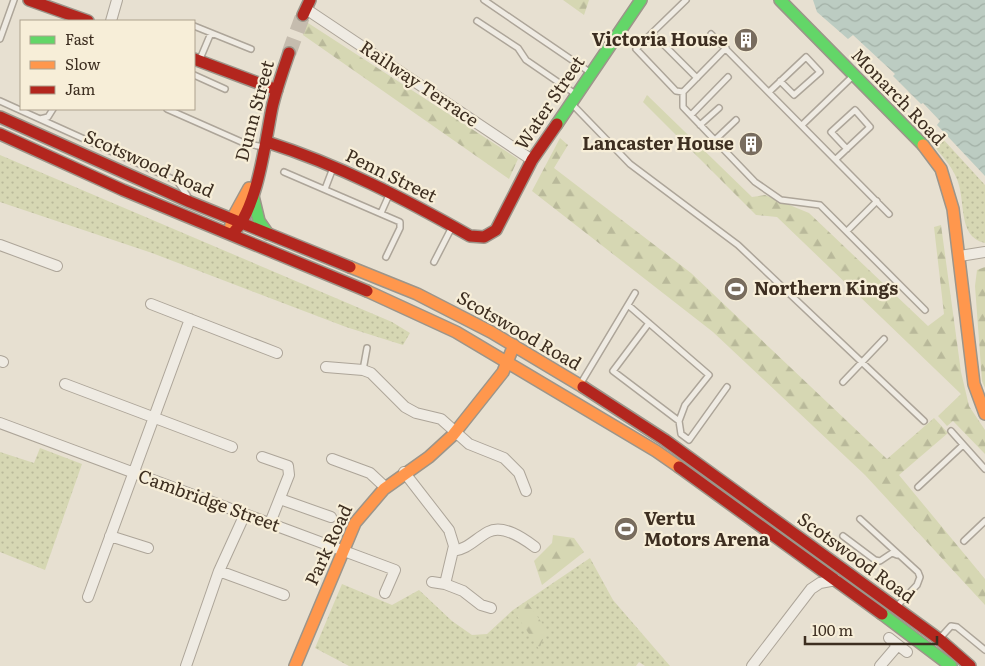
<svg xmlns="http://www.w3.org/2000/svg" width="985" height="666" font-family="Literata,serif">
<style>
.grass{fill:url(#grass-dots)}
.forest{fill:url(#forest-firs)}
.water{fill:url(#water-waves)}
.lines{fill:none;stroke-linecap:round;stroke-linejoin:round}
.secondary-tunnel{stroke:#c5bcae;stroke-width:15;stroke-dasharray:15 8;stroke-linecap:butt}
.lane-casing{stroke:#ada599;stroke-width:8}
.street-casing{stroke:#ada599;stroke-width:12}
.fast-casing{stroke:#9c958a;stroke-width:14}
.slow-casing{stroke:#9c958a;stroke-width:14}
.jam-casing{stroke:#9c958a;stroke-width:14}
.lane{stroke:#efebe3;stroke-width:5}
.street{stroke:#efebe3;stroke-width:10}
.fast{stroke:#63d668;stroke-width:11}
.slow{stroke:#ff974d;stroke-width:11}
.jam{stroke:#b3261e;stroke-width:11}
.labels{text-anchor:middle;stroke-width:4.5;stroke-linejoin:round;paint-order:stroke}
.poi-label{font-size:18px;font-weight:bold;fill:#3d2e20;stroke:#f7eed8;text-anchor:end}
.street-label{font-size:18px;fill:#3d2e20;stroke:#f7eed8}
</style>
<defs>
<pattern id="grass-dots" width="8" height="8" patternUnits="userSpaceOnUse" patternTransform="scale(1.25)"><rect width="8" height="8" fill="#d6d7b3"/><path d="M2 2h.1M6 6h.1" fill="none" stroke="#b9b99a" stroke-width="1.8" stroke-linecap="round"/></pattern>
<pattern id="forest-firs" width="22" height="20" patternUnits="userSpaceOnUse" patternTransform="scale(1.25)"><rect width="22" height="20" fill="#d6d7b3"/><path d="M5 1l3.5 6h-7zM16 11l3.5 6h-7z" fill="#b9b99a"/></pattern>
<pattern id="water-waves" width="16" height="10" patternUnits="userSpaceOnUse" patternTransform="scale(1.25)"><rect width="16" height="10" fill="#bcccc2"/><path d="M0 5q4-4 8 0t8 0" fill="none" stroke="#a2b0a6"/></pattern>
</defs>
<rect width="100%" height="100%" fill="#e7e0d1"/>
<path class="grass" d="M942 138 985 185V243C956 237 967 199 956 177 951 165 941 155 933 145Z
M0 155 392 322 410 333 403 345 346 327 152 253 0 202Z
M40 448 82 464 45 570 0 552V452L34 463Z
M590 558 613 600 670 666H645L639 662 636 666H349L315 648 342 584 392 605 419 590 452 621 472 635 487 634 513 610Z"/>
<path class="forest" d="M563 0H589L584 15Z
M305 21 518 159 509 179 303 35Z
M647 95 752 197 765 195 809 213 928 326 944 314 934 227 941 225 961 372 969 406 985 430V454L953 421 947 426 938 416 961 394 777 217 756 215 643 102Z
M560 138 568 145 554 168 691 273 887 459 934 418 948 433 899 475 985 579V605L865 475 713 332 532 191Z
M985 267V388L982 381 975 286 977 270Z
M553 535 574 538 584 552 542 585 534 561 552 543Z
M527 602 547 630 539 649 515 613Z"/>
<path class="water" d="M813 0H985V176L937 125 940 121 923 103 921 104 893 76 895 74 853 35 848 39 817 12Z"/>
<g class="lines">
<path class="secondary-tunnel" d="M289 53 303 15"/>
<g class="lane-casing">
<path id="lane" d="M484 0 591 73
M686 0 652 33 697 78
M477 21 518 48 526 60 574 93
M194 26 251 49
M652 33 636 49 676 91 683 92
M711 34 889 214
M0 39 14 0
M726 48 683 92V107L755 182 781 200 820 205 925 310
M200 59 211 33
M194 75 225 89
M769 92 806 57 820 72 794 95 780 81
M0 101 177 181 187 195
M572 104 630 164 738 245 924 421
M167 109 244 143 263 147
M691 115 728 77
M40 119 48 117 53 109
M700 125 719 108
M802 125 854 75
M715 140 736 120
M836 159 870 127 855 110 831 132 847 149
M284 172 400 222V228L386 257
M325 189 333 168
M381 213 389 195
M847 231 877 201
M434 262 452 227
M628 305 709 375 685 405 679 421 613 371 649 323
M363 370 367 348
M843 382 884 339
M581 383 635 293
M679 421 681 434 689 440 727 387
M951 431 985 469
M918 487 963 445
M860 519 918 572 920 577 917 585 898 605
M843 536 875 560 880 561 892 553 897 555
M964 541 985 521
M941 637 951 626 957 627 985 650"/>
</g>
<g class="street-casing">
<path id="street" d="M306 9 532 160
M111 21 117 0
M0 245 57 266
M960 256 985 252
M151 304 277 353
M0 361 3 362
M326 367 363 370 371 373 405 407 416 413 441 419 469 444 504 458 519 473 526 491
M65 384 232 447
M0 423 395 570 385 593
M262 457 288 466 289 475 270 523
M332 459 370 473 385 487
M404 472 449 530 454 546 445 584 463 591 481 605 491 608
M280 499 331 517
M110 536 148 548
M453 551C468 549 475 539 488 532 503 524 523 538 535 547
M219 571 284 595
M432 582 445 584
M88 597 190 319
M889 638 907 652
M186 666 219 571 245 514
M752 666 811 589 820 583 836 580
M880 666 898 645"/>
</g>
<g class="fast-casing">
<path id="fast" d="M780 0 923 145
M557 124 641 0
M253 196 259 221 268 234
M882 614 951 666"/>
</g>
<g class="slow-casing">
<path id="slow" d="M923 145 941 169 953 209 974 384 985 414
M230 230 232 219 249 188
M350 267 417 294 491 332 583 387
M367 291 456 332 656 451 679 467
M295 666 355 523 384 489 429 457 453 435 503 372 514 345"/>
</g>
<g class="jam-casing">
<path id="jam" d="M29 0 88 21
M303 15 310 0
M194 59 277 90
M0 117 190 202 350 267
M0 134 123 190 367 291
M267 142C339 165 405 199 470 236L484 237 496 230 532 160 557 124
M234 232C258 206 265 143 272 108 276 90 283 71 289 53
M583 387 665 440 939 639 970 666
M679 467 882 614"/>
</g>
<use href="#lane" class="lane"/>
<use href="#street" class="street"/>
<use href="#fast" class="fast"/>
<use href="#slow" class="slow"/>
<use href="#jam" class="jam"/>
</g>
<defs>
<g id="building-disc" transform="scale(1.25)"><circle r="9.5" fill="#786c5e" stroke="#f7eed8"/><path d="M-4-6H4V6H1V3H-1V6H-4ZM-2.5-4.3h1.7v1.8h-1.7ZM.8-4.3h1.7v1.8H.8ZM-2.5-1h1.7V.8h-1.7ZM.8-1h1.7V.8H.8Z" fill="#fff"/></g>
<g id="stadium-disc" transform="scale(1.25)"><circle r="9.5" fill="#786c5e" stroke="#f7eed8"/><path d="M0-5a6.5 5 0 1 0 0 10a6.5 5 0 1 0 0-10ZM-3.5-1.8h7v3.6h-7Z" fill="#fff"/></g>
</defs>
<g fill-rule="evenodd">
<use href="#building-disc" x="746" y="40"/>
<use href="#building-disc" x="751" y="144"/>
<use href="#stadium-disc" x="736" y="289"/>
<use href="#stadium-disc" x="626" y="529"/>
</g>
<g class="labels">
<g class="poi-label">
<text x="728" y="46">Victoria House</text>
<text x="734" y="150">Lancaster House</text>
<text x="754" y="295" text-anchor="start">Northern Kings</text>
<text x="644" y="525" text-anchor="start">Vertu<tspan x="644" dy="21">Motors Arena</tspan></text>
</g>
<g class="street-label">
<text transform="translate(419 84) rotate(34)" y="6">Railway Terrace</text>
<text transform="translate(898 97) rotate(46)" y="6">Monarch Road</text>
<text transform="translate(550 103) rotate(-56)" y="6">Water Street</text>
<text transform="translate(255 111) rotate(-75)" y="6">Dunn Street</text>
<text transform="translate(149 164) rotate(24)" y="6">Scotswood Road</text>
<text transform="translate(391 176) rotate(26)" y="6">Penn Street</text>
<text transform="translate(519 331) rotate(30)" y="6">Scotswood Road</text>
<text transform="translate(209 501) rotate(20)" y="6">Cambridge Street</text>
<text transform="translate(329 545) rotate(-65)" y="6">Park Road</text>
<text transform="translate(856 558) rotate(36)" y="6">Scotswood Road</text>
</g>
</g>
<rect x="20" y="20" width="175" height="90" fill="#f7eed8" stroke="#ada18e"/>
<rect x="30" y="36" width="25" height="8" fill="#63d668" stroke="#ada18e"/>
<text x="65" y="45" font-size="15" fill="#3d2e20">Fast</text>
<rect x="30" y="61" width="25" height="8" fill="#ff974d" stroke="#ada18e"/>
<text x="65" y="70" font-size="15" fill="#3d2e20">Slow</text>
<rect x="30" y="86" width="25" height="8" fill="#b3261e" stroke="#ada18e"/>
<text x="65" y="95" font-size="15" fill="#3d2e20">Jam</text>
<path d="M805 636v8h132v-8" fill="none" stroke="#3d2e20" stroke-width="2.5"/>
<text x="812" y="636" font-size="15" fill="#3d2e20" stroke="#f7eed8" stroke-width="4" paint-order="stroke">100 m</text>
</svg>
